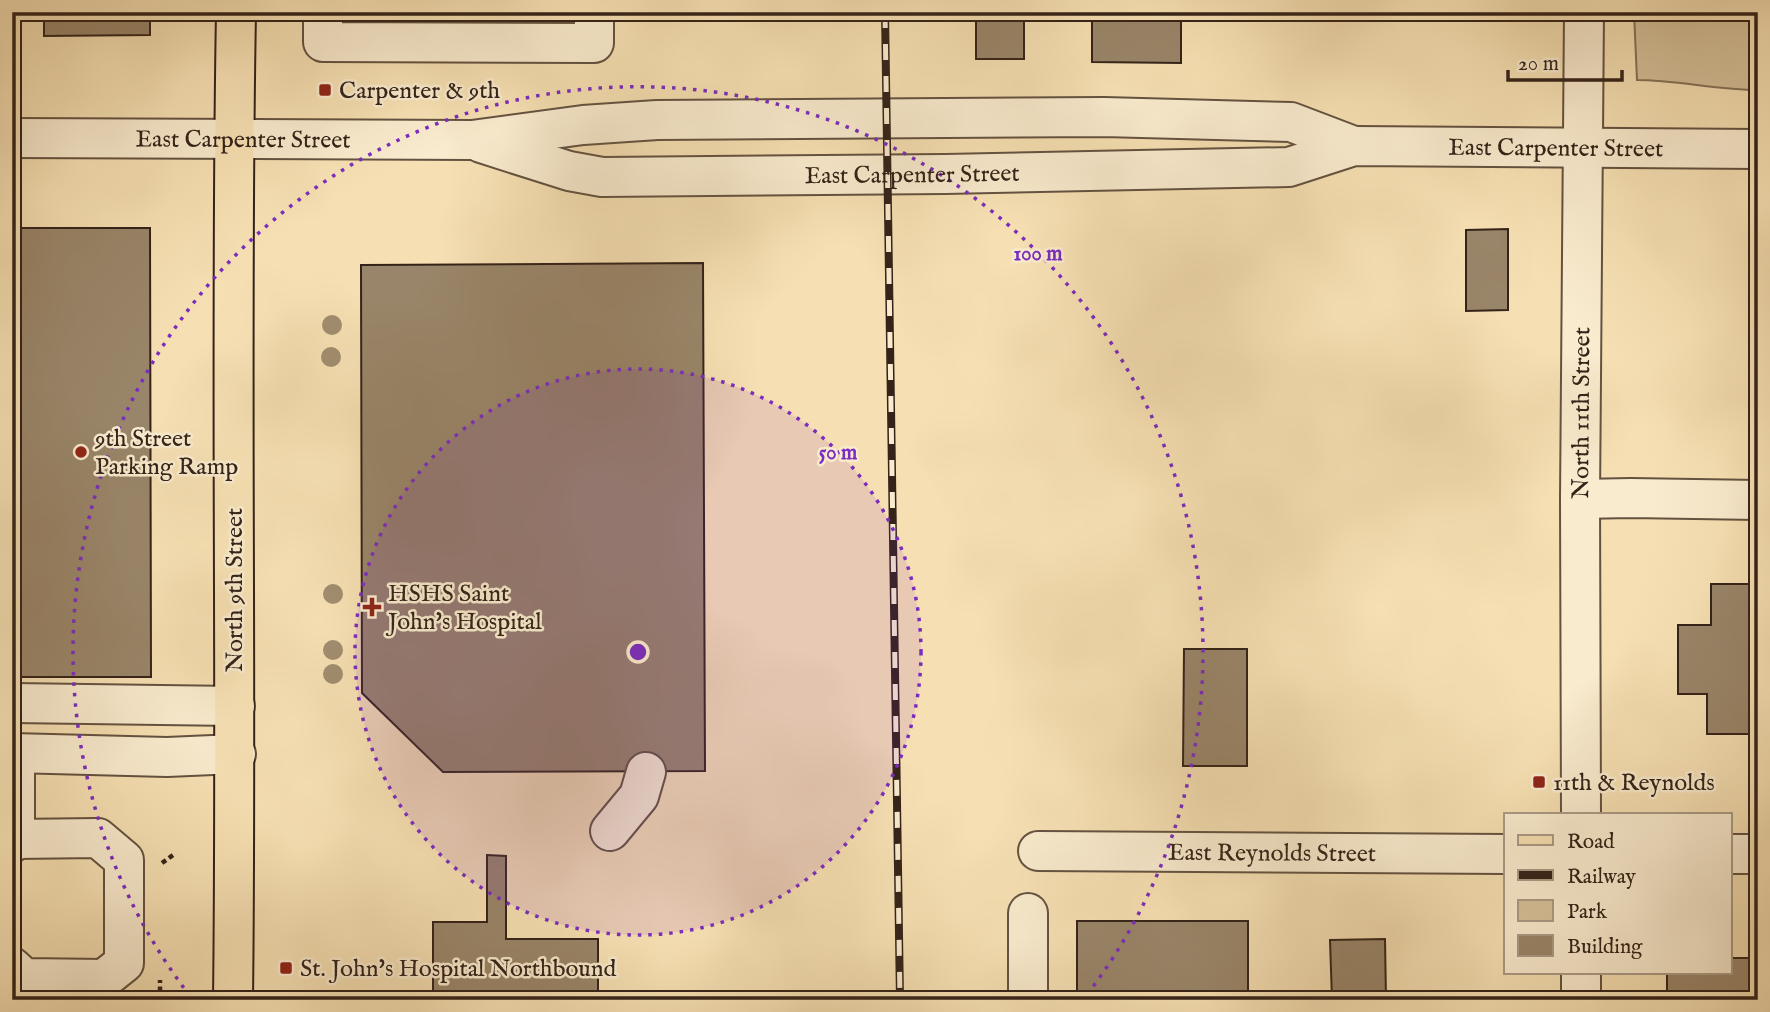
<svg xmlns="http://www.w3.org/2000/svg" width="1770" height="1012" font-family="'IM FELL English',serif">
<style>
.green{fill:#d5c099;stroke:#847259;stroke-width:2}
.building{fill:#998569;stroke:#342319;stroke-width:2}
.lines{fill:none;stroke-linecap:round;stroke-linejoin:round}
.minor-casing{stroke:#645240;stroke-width:42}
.major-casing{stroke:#342319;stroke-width:42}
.path{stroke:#342319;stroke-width:4.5;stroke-dasharray:5 3.5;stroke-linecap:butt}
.minor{stroke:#f9ebce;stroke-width:38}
.major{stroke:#f6e0b3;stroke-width:38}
.rail-casing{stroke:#342319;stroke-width:8}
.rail{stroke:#f9ebce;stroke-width:5;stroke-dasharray:16;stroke-linecap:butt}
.tree{fill:#a18e70}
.ring{fill:none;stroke:#7b2cbf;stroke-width:3.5;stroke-dasharray:3.5 7}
.poi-dot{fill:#8f2418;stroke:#f9ebce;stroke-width:2.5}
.labels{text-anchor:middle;stroke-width:5;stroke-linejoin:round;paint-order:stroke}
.poi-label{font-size:24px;fill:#342319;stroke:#f9ebce;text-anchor:start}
.street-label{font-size:24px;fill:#342319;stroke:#f9ebce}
.centre{fill:#7b2cbf;stroke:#f9ebce;stroke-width:3.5}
.ring-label{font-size:21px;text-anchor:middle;font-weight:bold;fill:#7b2cbf;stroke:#f9ebce;stroke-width:5;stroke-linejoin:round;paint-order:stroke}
</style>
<rect width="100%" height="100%" fill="#f6e0b3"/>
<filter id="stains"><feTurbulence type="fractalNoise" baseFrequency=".00286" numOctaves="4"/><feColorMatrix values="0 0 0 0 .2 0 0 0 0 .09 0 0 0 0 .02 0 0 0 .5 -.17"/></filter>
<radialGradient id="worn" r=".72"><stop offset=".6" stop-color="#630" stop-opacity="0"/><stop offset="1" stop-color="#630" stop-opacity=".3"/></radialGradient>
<path class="green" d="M1634 12H1758V90C1717 90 1677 80 1637 80Z"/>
<path class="building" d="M44 12H150V35L44 36Z
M347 12H391V18H347Z
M976 12H1024V59H976Z
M1092 12H1181V63L1092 62Z
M12 228H150L151 677H12Z
M1508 229V310L1466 311V230Z
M703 263 705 771 443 772 362 693 361 265Z
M1711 584H1758V631H1750V684H1758V734H1707V694H1678V625H1711Z
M1184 649H1247V766H1183Z
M487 855 506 856V939H598V1000H433V922H487Z
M1077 921H1248V1000H1077Z
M1385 939 1386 1000H1332L1330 940Z
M1730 958H1758V1000H1667V972H1730Z
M12 996H151V1000H12Z"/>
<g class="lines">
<g class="minor-casing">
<g id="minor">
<path d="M323 12V42L594 43V12"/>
<path id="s1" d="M12 138 472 140 583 125 657 120 1104 117 1291 122 1354 146"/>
<path id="s2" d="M481 143 569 171 602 177 945 174 1289 167 1354 146 1758 149"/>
<path d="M1580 499 1631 498 1758 500"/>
<path d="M12 703 235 706"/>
<path d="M12 753 167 757 236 754"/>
<path id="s3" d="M1581 814 1580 499 1584 12"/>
<path d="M610 831 639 796 646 772"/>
<path d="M12 843 15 839V753"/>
<path id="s4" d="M1038 851 1506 854"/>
<path d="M1730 854H1758"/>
<path d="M1028 913V1000"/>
<path d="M12 967 24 978 104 979 124 963V860L98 838 15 839"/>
<path d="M1581 1000V972"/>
</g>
</g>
<g class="major-casing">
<path id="major" d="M233 1000C237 671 230 341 236 12"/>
</g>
<path class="path" d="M162 863 173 855
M160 1000V980"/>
<use href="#minor" class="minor"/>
<use href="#major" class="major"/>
<g class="rail-casing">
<path id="rail" d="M885 12 900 1000"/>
</g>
<use href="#rail" class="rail"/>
</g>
<g class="tree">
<circle cx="332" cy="325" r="10"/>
<circle cx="331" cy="357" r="10"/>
<circle cx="333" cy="594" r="10"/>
<circle cx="333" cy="650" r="10"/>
<circle cx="333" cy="674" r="10"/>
</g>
<circle cx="638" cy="652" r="283" fill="#7b2cbf" fill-opacity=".12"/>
<g class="ring">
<circle cx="638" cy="652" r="283"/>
<path d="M190 996A565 565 0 1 1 1086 996"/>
</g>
<g class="poi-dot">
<rect x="318" y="83" width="14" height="14" rx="3.5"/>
<circle cx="81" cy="452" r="7"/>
<path d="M368.5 596.5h7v7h7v7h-7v7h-7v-7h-7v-7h7z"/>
<rect x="1532" y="775" width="14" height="14" rx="3.5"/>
<rect x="279" y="961" width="14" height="14" rx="3.5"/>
</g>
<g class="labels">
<g class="poi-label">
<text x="339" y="98">Carpenter &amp; 9th</text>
<text x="95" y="446">9th Street<tspan x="95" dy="28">Parking Ramp</tspan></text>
<text x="388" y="601">HSHS Saint<tspan x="388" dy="28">John's Hospital</tspan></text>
<text x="1553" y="790">11th &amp; Reynolds</text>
<text x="300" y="976">St. John's Hospital Northbound</text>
</g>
<g class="street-label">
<text dy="8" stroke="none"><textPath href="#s1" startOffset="231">East Carpenter Street</textPath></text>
<text dy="8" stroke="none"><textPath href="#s2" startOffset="1083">East Carpenter Street</textPath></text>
<text dy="8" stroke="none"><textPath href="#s2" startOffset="436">East Carpenter Street</textPath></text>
<text dy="8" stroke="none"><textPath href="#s3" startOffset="401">North 11th Street</textPath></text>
<text transform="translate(234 590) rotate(-90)" y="8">North 9th Street</text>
<text dy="8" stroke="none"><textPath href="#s4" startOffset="234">East Reynolds Street</textPath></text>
</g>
</g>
<circle cx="638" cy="652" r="10" class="centre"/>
<g class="ring-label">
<text x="1038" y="260">100 m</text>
<text x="838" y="459">50 m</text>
</g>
<rect width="1770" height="1012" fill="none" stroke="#f6e0b3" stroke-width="42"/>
<rect x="14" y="14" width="1742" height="984" fill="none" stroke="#342319" stroke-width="3.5"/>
<rect x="21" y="21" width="1728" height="970" fill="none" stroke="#342319" stroke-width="2"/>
<rect x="1504" y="813" width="228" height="161" fill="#f9ebce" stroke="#aa9b86" stroke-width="2"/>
<rect x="1518" y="835" width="35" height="10" fill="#f6e0b3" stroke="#aa9b86" stroke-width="2"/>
<text x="1567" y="848" font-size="21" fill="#342319">Road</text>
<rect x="1518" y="870" width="35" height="10" fill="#342319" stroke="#aa9b86" stroke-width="2"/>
<text x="1567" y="883" font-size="21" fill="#342319">Railway</text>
<rect x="1518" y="900" width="35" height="21" fill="#d5c099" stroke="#aa9b86" stroke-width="2"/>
<text x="1567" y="918" font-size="21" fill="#342319">Park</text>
<rect x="1518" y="935" width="35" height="21" fill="#998569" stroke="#aa9b86" stroke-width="2"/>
<text x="1567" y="953" font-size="21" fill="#342319">Building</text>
<path d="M1508 70v10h114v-10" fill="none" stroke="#342319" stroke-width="3.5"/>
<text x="1518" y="70" font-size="21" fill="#342319" stroke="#f9ebce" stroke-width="5" paint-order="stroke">20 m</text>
<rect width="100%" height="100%" filter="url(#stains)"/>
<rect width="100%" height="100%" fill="url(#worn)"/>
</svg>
